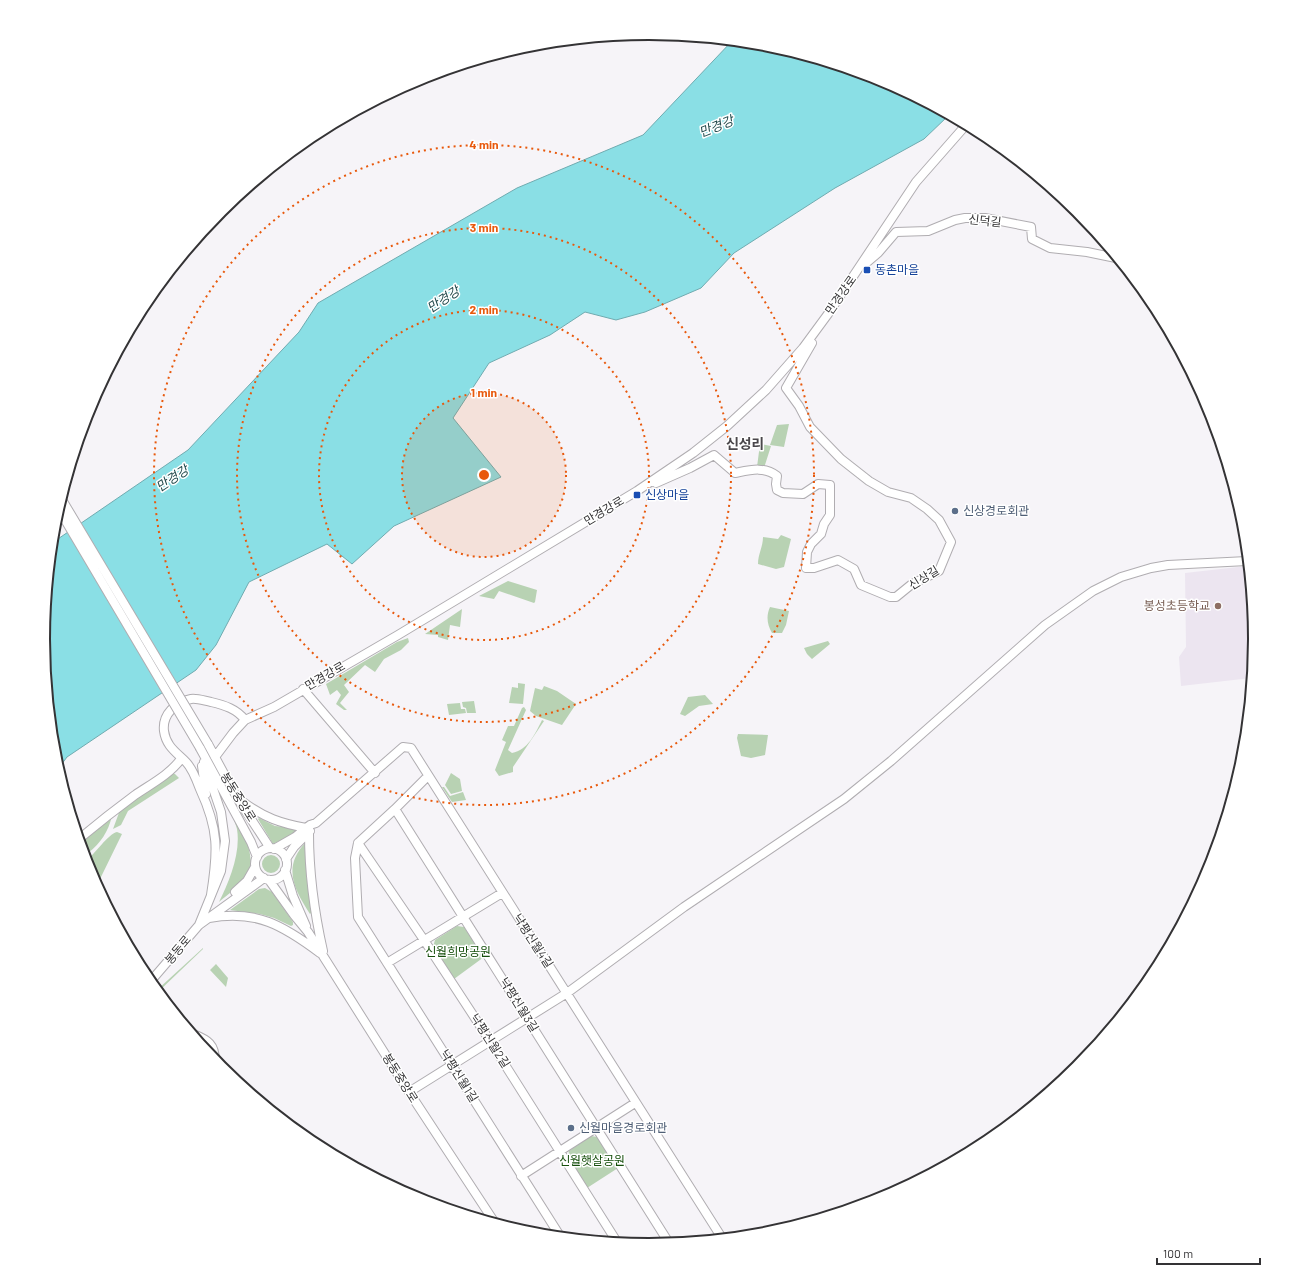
<svg xmlns="http://www.w3.org/2000/svg" width="1297" height="1278" font-family="Barlow,'Noto Sans KR',sans-serif">
<style>
.built{fill:#ece5f0}
.green{fill:#b8d2b3}
.water{fill:#8adfe5;stroke:#70abb0}
.lines{fill:none;stroke-linecap:round;stroke-linejoin:round}
.minor-casing{stroke:#b0adb1;stroke-width:10}
.minor{stroke:#fff;stroke-width:8}
.minor-bridge-casing{stroke:#b0adb1;stroke-width:10;stroke-linecap:butt}
.minor-bridge{stroke:#fff;stroke-width:8}
.ring{fill:none;stroke:#e8590c;stroke-width:2;stroke-dasharray:2 4}
.transit-dot{fill:#1a4fb4;stroke:#fff;stroke-width:1.5}
.service-dot{fill:#5c6f8a;stroke:#fff;stroke-width:1.5}
.education-dot{fill:#8d6e63;stroke:#fff;stroke-width:1.5}
.labels{text-anchor:middle;stroke-width:3;stroke-linejoin:round;paint-order:stroke}
.street-label{font-size:12px;fill:#343335;stroke:#fff}
.transit-label{font-size:12px;fill:#164399;stroke:#fff;text-anchor:start}
.service-label{font-size:12px;fill:#4e5e75;stroke:#fff;text-anchor:start}
.education-label{font-size:12px;fill:#785e54;stroke:#fff;text-anchor:end}
.park-label{font-size:12px;fill:#164f0c;stroke:#fff}
.water-label{font-size:13px;font-style:italic;fill:#20484a;stroke:#fff}
.quarter-label{font-size:14px;font-weight:bold;fill:#4a474b;stroke:#fff}
.rim{fill:none;stroke:#343335;stroke-width:2}
.centre{fill:#e8590c;stroke:#fff;stroke-width:2}
.ring-label{font-size:12px;text-anchor:middle;font-weight:bold;fill:#e8590c;stroke:#fff;stroke-width:3;stroke-linejoin:round;paint-order:stroke}
</style>
<rect width="100%" height="100%" fill="#f6f4f8"/>
<path class="built" d="M1247 566 1254 639 1251 678 1181 686 1179 657 1186 647 1185 573Z"/>
<path class="green" d="M789 424 784 447 770 445 777 425Z
M760 444 771 446 764 468 757 467Z
M781 535 791 539 784 567 776 569 758 564C758 554 763 547 763 537L778 539Z
M508 581 537 590 535 602 534 603 499 591 494 599 479 596Z
M770 607 789 611 786 625 782 633H772C767 624 766 616 770 607Z
M462 609 460 627 450 625 448 640 438 637V635L425 634Z
M408 638 409 642 401 650 384 659 375 672 365 665 344 685 349 692 340 703 347 710H344L336 704 341 695 337 690 330 695 326 684 397 642Z
M828 641 830 644 812 659 807 654 804 648Z
M518 683 525 684 523 704 509 703 512 687 518 688Z
M544 686 557 691 576 704 562 725 536 716 530 711 535 688 542 690Z
M705 695 713 704 699 706 685 716 680 714 688 697Z
M474 701 476 713H467L466 708 463 707 462 702Z
M460 703 461 709H465L466 713 449 715 447 704Z
M524 707 526 710 508 750 512 753C528 750 535 734 542 720L544 721 513 767V772L499 776 495 770 506 742 502 740 508 726H514L522 708Z
M738 734 768 735 765 755 751 758 741 756 737 738Z
M172 773 175 774 179 778 128 811 121 825 113 829 120 810Z
M451 773 460 779 462 791 451 794 445 785Z
M442 787H444L450 796 463 792 466 800 452 802Z
M230 808C239 826 260 857 246 877 239 887 228 894 219 902 229 882 241 853 237 829 235 822 232 815 230 808Z
M112 816C108 832 101 843 88 853L83 846 81 847 80 842Z
M259 818 275 826 295 828 298 830 296 833 273 844 258 819Z
M117 832 122 834 100 879H96L94 881 91 875 93 869 87 865 86 861C95 854 108 834 117 832Z
M306 842V873L312 912 310 914C294 889 282 867 306 842Z
M262 864a9 9 0 1 1 18 0a9 9 0 1 1-18 0Z
M265 888 272 892 293 922V925L291 926 274 918 260 914 230 910 259 889Z
M457 926 464 927 484 957 454 979 433 947 435 940Z
M203 948V949L158 992 157 990Z
M216 964 228 978 226 987 210 970Z
M591 1136 598 1137 618 1168 587 1188 568 1157 569 1151Z"/>
<path class="water" d="M732 41 767 45 881 79 948 116 924 139 835 188 734 253 701 288 645 312 616 320 585 312 550 335 489 363 453 418 501 477 394 526 352 564 327 544 249 582 216 645 196 670 67 757 58 769 54 757 43 639 52 543 188 450 299 332 318 303 517 188 643 135Z"/>
<g class="lines">
<g class="minor-casing">
<path id="minor" d="M865 264 878 253 896 232 928 231 955 220 965 218H985L1031 227 1032 239 1050 248 1087 252 1116 258
M656 483 690 468 714 455 735 473C750 470 764 466 777 476L776 484 777 490 783 493 803 494 818 484 830 485V515L824 524 821 534 811 544 807 552 806 568H814L838 560 854 569 861 585 890 597H896L912 584 939 571 951 542 939 520 927 509 911 498 888 492 869 481 841 459 810 427 799 406 786 388 812 343
M303 689 375 773
M208 744 236 796 270 848
M200 748 251 842 257 857
M215 757 233 733 245 720 274 707 398 635 637 491 693 453 727 426 766 390 803 348 828 314 916 182 966 125
M202 766 206 794
M243 802C265 818 280 823 306 828
M395 809 428 776
M309 833C309 873 314 911 323 951
M79 839C97 824 116 809 135 795 151 784 169 775 181 759
M358 843 395 809 669 1243
M358 843 424 940 490 1041 617 1242
M358 843 355 858 358 917 560 1236
M255 864a16 16 0 1 1 32 0a16 16 0 1 1-32 0Z
M274 849 295 837 310 825 316 823 403 747 411 748 722 1238
M286 859 294 847 310 831
M285 870 293 896 306 926
M269 880 294 915 308 932 409 1092 495 1223
M235 892 247 881 255 867
M211 895C218 851 219 830 200 789 197 781 192 768 186 762 176 752 166 746 164 731 162 714 176 702 191 699 197 698 205 701 211 702 224 705 237 709 245 720
M209 918C256 909 284 926 320 953
M199 925 221 871 225 841 221 812 204 762
M387 963 502 893
M150 982 199 925 264 878
M193 1034C208 1040 215 1044 215 1061
M409 1092 567 993 684 907 844 799 891 761 1045 625 1093 591 1121 577 1151 568 1168 565 1247 561
M521 1176 635 1103"/>
</g>
<use href="#minor" class="minor"/>
<g class="minor-bridge-casing">
<path id="minor-bridge" d="M61 498 208 744
M58 508 200 748"/>
</g>
<use href="#minor-bridge" class="minor-bridge"/>
</g>
<circle cx="484" cy="475" r="82" fill="#e8590c" fill-opacity=".12"/>
<g class="ring">
<circle cx="484" cy="475" r="82"/>
<circle cx="484" cy="475" r="165"/>
<circle cx="484" cy="475" r="247"/>
<circle cx="484" cy="475" r="330"/>
</g>
<g class="transit-dot">
<rect x="863" y="266" width="8" height="8" rx="2"/>
<rect x="633" y="491" width="8" height="8" rx="2"/>
</g>
<g class="service-dot">
<circle cx="955" cy="511" r="4"/>
<circle cx="571" cy="1128" r="4"/>
</g>
<circle class="education-dot" cx="1218" cy="606" r="4"/>
<g class="labels">
<g class="street-label">
<text transform="translate(985 221) rotate(6)" y="4">신덕길</text>
<text transform="translate(841 295) rotate(-55)" y="4">만경강로</text>
<text transform="translate(604 511) rotate(-31)" y="4">만경강로</text>
<text transform="translate(924 578) rotate(-32)" y="4">신상길</text>
<text transform="translate(325 676) rotate(-30)" y="4">만경강로</text>
<text transform="translate(238 797) rotate(58)" y="4">봉동중앙로</text>
<text transform="translate(533 941) rotate(57)" y="4">낙평신월4길</text>
<text transform="translate(178 950) rotate(-50)" y="4">봉동로</text>
<text transform="translate(519 1005) rotate(58)" y="4">낙평신월3길</text>
<text transform="translate(490 1041) rotate(57)" y="4">낙평신월2길</text>
<text transform="translate(459 1076) rotate(58)" y="4">낙평신월1길</text>
<text transform="translate(400 1078) rotate(58)" y="4">봉동중앙로</text>
</g>
<g class="transit-label">
<text x="875" y="274">동촌마을</text>
<text x="645" y="499">신상마을</text>
</g>
<g class="service-label">
<text x="963" y="515">신상경로회관</text>
<text x="579" y="1132">신월마을경로회관</text>
</g>
<g class="education-label">
<text x="1210" y="610">봉성초등학교</text>
</g>
<g class="park-label">
<text x="458" y="956">신월희망공원</text>
<text x="592" y="1165">신월햇살공원</text>
</g>
<g class="water-label">
<text transform="translate(716 126) rotate(-22)" y="5">만경강</text>
<text transform="translate(443 299) rotate(-33)" y="5">만경강</text>
<text transform="translate(172 478) rotate(-33)" y="5">만경강</text>
</g>
<g class="quarter-label">
<text x="745" y="449">신성리</text>
</g>
</g>
<path d="M0 0H1297V1278H0ZM50 639a599 599 0 1 1 1198 0a599 599 0 1 1-1198 0Z" fill="#fff" fill-rule="evenodd"/>
<path class="rim" d="M50 639a599 599 0 1 1 1198 0a599 599 0 1 1-1198 0Z"/>
<circle cx="484" cy="475" r="6" class="centre"/>
<g class="ring-label">
<text x="484" y="149">4 min</text>
<text x="484" y="232">3 min</text>
<text x="484" y="314">2 min</text>
<text x="484" y="397">1 min</text>
</g>
<path d="M1157 1258v6h103v-6" fill="none" stroke="#343335" stroke-width="2"/>
<text x="1163" y="1258" font-size="12" fill="#343335" stroke="#ffffff" stroke-width="3" paint-order="stroke">100 m</text>
</svg>
